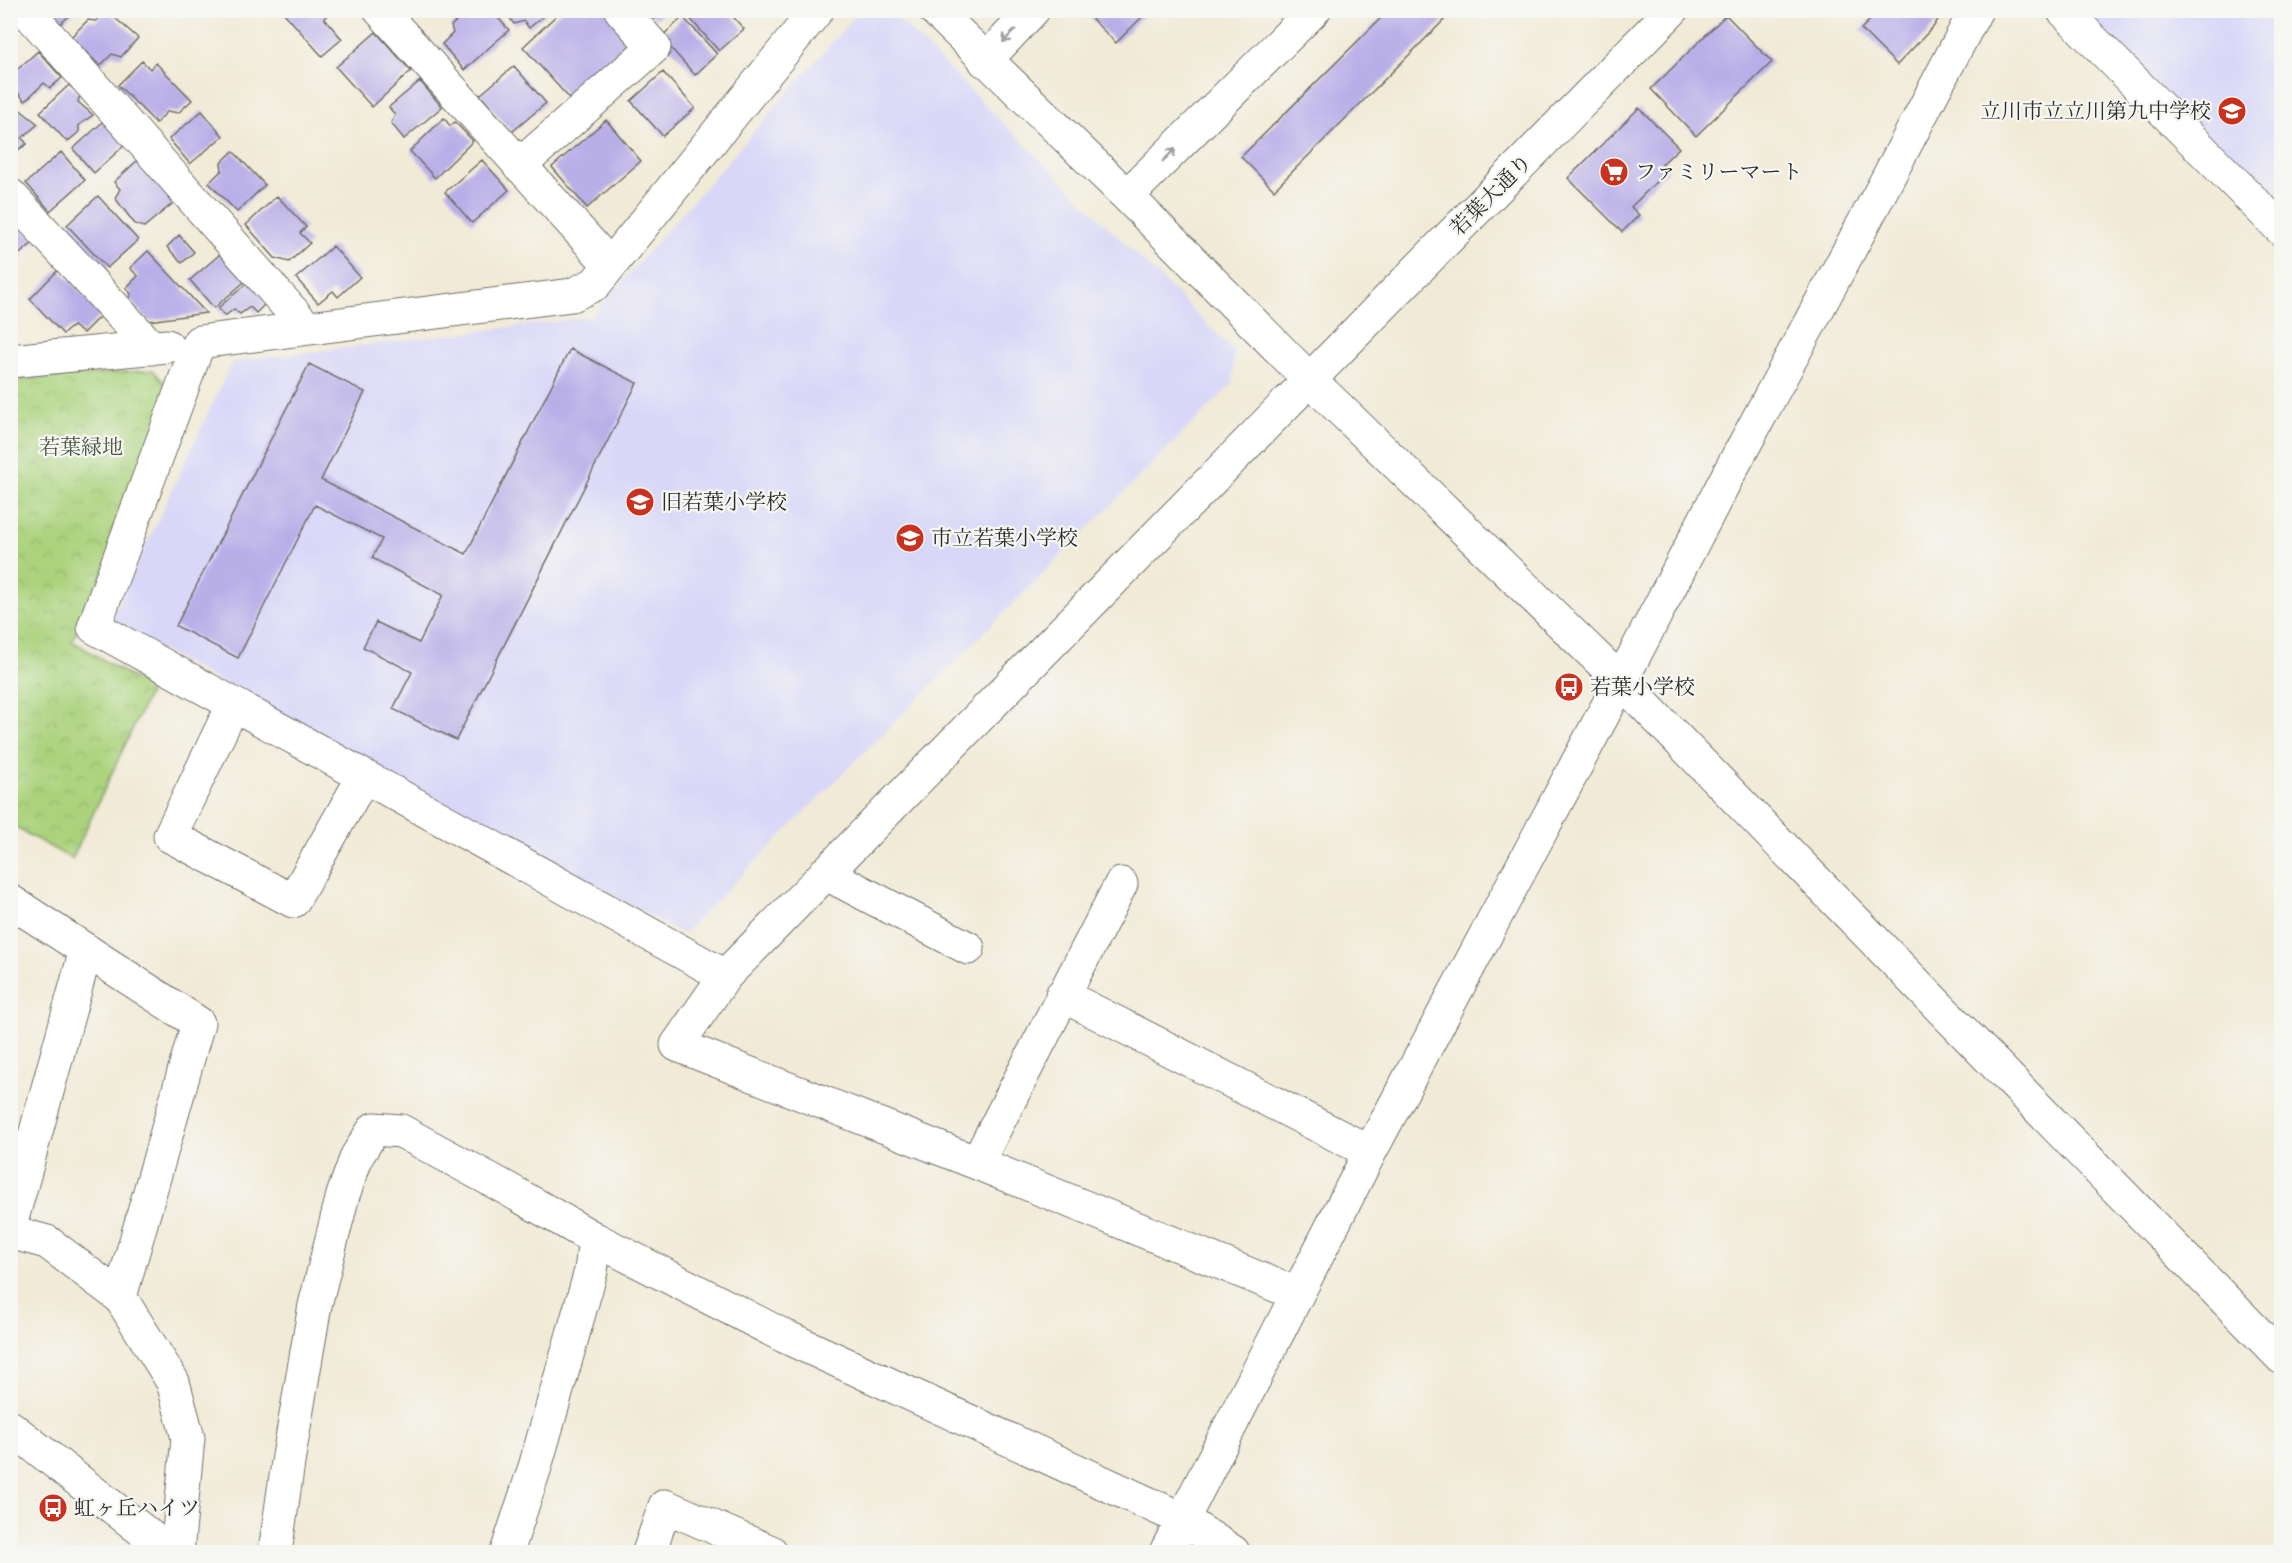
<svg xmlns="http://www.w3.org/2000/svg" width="2292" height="1563" font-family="Cardo,'Noto Serif JP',serif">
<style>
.built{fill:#d8d7f8}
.park{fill:url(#park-crowns);stroke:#6b7f54;stroke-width:1.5}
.building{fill:#b9afe8}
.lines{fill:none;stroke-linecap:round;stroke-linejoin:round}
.minor-casing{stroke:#706e67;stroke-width:35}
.major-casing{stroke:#706e67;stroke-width:35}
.minor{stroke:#fff;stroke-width:33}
.major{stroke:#fff;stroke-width:33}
.oneway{stroke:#a0a0a0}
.labels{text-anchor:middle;stroke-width:4.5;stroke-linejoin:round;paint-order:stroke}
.poi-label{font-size:21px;fill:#2b2b2b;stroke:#f6f6f2;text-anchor:start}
.street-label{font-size:21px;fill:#2b2b2b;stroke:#f6f6f2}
.park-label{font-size:21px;fill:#4b5540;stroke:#f6f6f2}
</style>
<defs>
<pattern id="park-crowns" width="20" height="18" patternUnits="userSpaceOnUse" patternTransform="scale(1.5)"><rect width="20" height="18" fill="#abd37d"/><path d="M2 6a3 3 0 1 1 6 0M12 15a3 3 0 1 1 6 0" fill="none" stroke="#93b56c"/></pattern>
</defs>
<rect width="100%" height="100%" fill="#f6f6f2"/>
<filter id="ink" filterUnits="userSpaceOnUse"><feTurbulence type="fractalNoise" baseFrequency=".0167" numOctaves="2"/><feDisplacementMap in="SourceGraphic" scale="12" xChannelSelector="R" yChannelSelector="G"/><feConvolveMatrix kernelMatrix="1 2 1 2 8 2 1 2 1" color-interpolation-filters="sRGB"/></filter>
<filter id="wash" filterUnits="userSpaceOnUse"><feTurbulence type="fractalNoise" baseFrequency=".008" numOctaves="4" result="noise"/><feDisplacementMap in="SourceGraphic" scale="24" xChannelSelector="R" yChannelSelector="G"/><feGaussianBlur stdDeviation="1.35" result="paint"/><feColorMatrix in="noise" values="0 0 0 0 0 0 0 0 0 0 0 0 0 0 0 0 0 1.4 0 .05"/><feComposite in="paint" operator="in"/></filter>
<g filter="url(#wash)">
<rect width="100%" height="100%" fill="#f1ead6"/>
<path class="built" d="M860 11H890L1234 351 1233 383 683 934 110 622 232 362 591 317Z
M2083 11H2281V211Z"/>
<path class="park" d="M153 370 180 401 72 641 151 689 72 859 11 825V380Z"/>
<g id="blocks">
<path class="building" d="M48 10H76L60 24Z
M106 10 138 38 121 57 112 54 100 66 71 37 88 20 96 21Z
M287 10H332L324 18 342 39 322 56 284 13Z
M468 10H491L509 30 464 70 442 44 453 33 451 26Z
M504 10H543L546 14 529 28 524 21 514 24Z
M562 10H605L632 43 631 60 578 108 523 47Z
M648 10H674L669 15 663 13 655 19Z
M690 10H727L744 29 719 51 686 14Z
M1088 10H1149L1116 43 1086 13Z
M1389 10H1454L1274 190 1241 157Z
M1880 10H1944L1934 26 1897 65 1861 29Z
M1726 15 1772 62 1696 136 1651 89Z
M683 17 717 54 695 75 661 37Z
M376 32 411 71 372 107 336 67Z
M38 51 62 78 50 88 44 83 25 101 10 83V76Z
M142 61 150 69 156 63 192 100 178 113 168 111 156 123 118 85Z
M514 66 546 103 512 132 480 95Z
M663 72 695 108 663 136 631 101Z
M420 81 442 107 404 139 391 123 395 115 389 107Z
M69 85 80 95 78 102 93 115 79 125V132L67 142 40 112Z
M14 105 38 124 22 138 27 144 10 155V107Z
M1639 108 1679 148 1662 164 1668 170 1631 207 1639 215 1622 232 1568 178Z
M202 111 223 136 190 164 169 139Z
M107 118 128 142 94 173 73 149Z
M444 118 450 126 455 122 473 141 435 178 410 151Z
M606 120 641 161 587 208 552 167Z
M233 151 265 185 237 212 209 183 222 170 221 163Z
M61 152 85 180 50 211 26 183Z
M140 158 174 193 168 198 172 204 144 227 135 224 115 198 120 189 114 182Z
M482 160 509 190 472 223 445 192Z
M98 196 138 240 107 268 67 225Z
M277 196 306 227 300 233 310 243 289 262 275 258 246 225Z
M10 216 35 241 10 262Z
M179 235 194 252 182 263 167 247Z
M333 246 360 277 338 297 333 291 318 303 296 278Z
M226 249 250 277 214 308 190 280Z
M148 251 206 313 149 321 129 299 131 294 126 288 138 276 130 268Z
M59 269 102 314 83 333 73 326 63 334 30 299Z
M250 281 268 301 256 313 250 307 240 314 234 309 225 316 218 308Z
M570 349 637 383 456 740 393 709 412 672 363 647 376 622 419 643 443 595 372 558 382 539 315 505 238 658 176 626 309 364 365 392 321 480 466 554Z"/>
</g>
</g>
<g filter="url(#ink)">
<use href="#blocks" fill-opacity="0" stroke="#706e67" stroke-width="1.5"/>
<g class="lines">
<g class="minor-casing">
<path id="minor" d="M26 10 307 328
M380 10 610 265
M935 10 1127 196 1309 379 1621 681 2282 1358
M2063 10 2282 230
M985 61 1033 10
M519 166 654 47 621 10
M10 195 152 348
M1127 196 1314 10
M10 361 167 346
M233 705 170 836 293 901 364 776
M825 873 968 948
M10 901 198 1023 120 1297
M725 976 94 627 199 342 572 295 595 284 817 10
M1062 995 1370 1152
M977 1163 1121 884
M10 1226 86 950
M10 1232 47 1242 120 1297 173 1382 188 1438 177 1552
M1297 1294 977 1163 677 1045 725 976 1672 10
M275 1552 289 1456 315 1305 343 1195 357 1156 374 1129 401 1131 504 1187 595 1239 784 1336 1182 1519 1233 1552
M507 1552 535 1467 591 1271 595 1239
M649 1552 665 1506 771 1552
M1166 1552 1370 1152 1621 681 1728 475 1880 193 1976 10"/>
</g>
<g class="major-casing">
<path id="major" d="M10 1427 170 1552"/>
</g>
<use href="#minor" class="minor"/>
<use href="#major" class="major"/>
</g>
<defs><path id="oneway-shaft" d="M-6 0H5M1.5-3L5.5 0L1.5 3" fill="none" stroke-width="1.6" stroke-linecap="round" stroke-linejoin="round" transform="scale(1.5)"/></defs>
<g class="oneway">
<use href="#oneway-shaft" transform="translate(1009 36) rotate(134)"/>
<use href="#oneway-shaft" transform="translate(1169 155) rotate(-45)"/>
</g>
</g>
<defs>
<g id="school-disc" transform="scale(1.5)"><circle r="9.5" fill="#c8321e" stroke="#f6f6f2"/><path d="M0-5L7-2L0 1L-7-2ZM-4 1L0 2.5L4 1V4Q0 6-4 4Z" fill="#fff"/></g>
<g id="supermarket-disc" transform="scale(1.5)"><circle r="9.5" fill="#c8321e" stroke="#f6f6f2"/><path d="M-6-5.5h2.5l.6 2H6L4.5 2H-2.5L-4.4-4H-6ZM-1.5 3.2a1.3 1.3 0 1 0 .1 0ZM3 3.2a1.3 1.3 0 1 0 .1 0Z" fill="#fff"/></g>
<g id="bus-disc" transform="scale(1.5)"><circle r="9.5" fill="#c8321e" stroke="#f6f6f2"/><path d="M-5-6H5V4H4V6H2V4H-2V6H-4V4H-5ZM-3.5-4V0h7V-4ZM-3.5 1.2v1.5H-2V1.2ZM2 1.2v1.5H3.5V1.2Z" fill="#fff"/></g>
</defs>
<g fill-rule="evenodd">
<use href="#school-disc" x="2232" y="111"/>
<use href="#supermarket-disc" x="1614" y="172"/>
<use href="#school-disc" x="640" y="502"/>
<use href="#school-disc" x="910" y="538"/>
<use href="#bus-disc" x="1569" y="687"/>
<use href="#bus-disc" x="53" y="1508"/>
</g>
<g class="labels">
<g class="poi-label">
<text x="2211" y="118" text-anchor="end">立川市立立川第九中学校</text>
<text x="1635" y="179">ファミリーマート</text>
<text x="661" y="509">旧若葉小学校</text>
<text x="931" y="545">市立若葉小学校</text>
<text x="1590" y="694">若葉小学校</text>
<text x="74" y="1515">虹ヶ丘ハイツ</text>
</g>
<g class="street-label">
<text transform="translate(1491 195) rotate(-45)" y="7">若葉大通り</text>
</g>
<g class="park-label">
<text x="81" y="454">若葉緑地</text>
</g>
</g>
<rect width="2292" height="1563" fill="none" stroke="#f6f6f2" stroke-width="36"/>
</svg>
